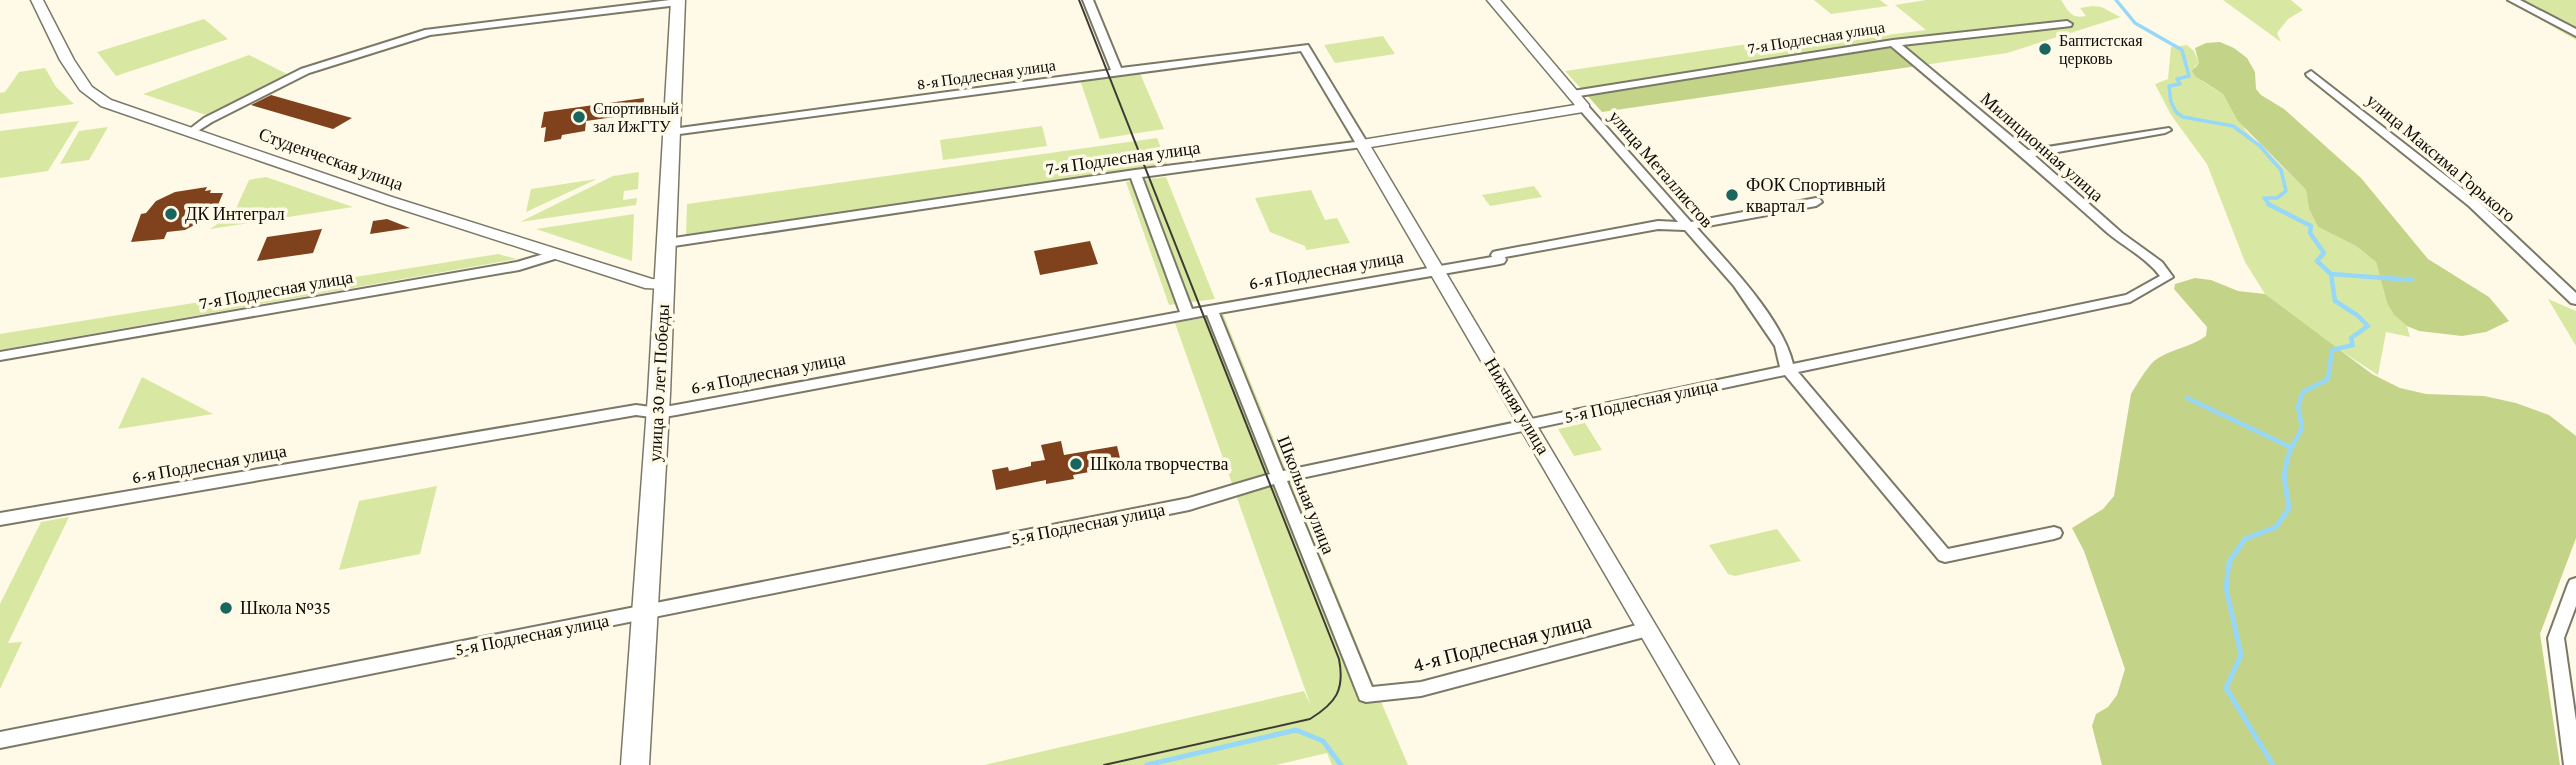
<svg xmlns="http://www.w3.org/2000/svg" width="2576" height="765" font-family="'Crimson Pro',serif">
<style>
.green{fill:#d8e8a2}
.forest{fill:#c3d489}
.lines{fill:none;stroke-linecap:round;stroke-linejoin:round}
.stream-far2{stroke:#97d8f8;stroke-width:3.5}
.stream-far1{stroke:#97d8f8;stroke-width:4.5}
.stream{stroke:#97d8f8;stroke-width:5}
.building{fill:#80411d}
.minor-casing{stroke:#7b7867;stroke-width:4}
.tertiary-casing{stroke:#7b7867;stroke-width:3}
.secondary-casing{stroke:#7b7867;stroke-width:3}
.minor{fill:#fff;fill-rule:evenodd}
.tertiary{fill:#fff;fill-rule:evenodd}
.secondary{fill:#fff;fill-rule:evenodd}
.tram{stroke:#3d3b33;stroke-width:2}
.poi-dot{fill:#1a665f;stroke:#fefae7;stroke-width:2.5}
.labels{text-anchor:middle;stroke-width:7;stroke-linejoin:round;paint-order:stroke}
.far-street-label{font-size:16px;fill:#0d0c06;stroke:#fefae7}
.far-poi-label{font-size:16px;fill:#0d0c06;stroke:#fefae7;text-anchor:start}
.street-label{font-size:18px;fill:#0d0c06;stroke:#fefae7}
.poi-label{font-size:18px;fill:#0d0c06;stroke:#fefae7;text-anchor:start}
.near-street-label{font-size:21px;fill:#0d0c06;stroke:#fefae7}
</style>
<rect width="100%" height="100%" fill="#fefae7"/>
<path class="green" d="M1814 0H1880L1888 6 1831 14Z
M1926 0H2061C2069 12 2071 19 2086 16L2080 8C2105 3 2102 9 2121 17L2007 53 1917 66 1586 94 1565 71 1829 32 1840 41 1926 30 1895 5Z
M2223 0H2291L2303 10 2288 19 2277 33 2281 42Z
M2507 0H2576V40Z
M204 19 228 39 116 76 97 52Z
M1383 36 1395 54 1335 63 1324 45Z
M2187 45 2194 51 2199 63 2194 67 2202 81 2223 94 2246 131 2306 190 2309 209 2318 227 2356 246 2376 262 2387 303 2394 315 2407 326 2410 337 2386 332 2378 375 2317 335 2265 294 2245 262 2207 164 2171 115 2155 84 2168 79 2171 47Z
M249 55 291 76 209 116 143 94Z
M45 68 56 87 74 104 0 114V93L5 92 19 72Z
M1139 71 1164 129 1100 139 1080 80Z
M79 121 48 171 0 178V131Z
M1042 126 1047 146 943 160 940 140Z
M108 127 89 160 60 164 79 131Z
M1157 138 1168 166 686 236 687 204Z
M639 172 638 189 624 191 623 200 637 198 636 205 520 222 613 176Z
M266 177 353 207 210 229 234 213 249 180Z
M1166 177 1215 299 1169 305 1126 182Z
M597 179 526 212 531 189Z
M1534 186 1542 197 1490 206 1482 195Z
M1311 190 1325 220 1337 218 1350 243 1306 250 1305 246 1270 232 1255 198Z
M634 214 632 261 536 229Z
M498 254 517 259 0 350V334Z
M2548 299 2576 311V346Z
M1223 314 1370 676 1408 765H1332L1327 753 1276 765H984L1304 691 1311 706 1175 323Z
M142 377 213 414 118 429Z
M1585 423 1602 450 1574 456 1558 429Z
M437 486 420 554 339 570 359 501Z
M69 517 8 643 22 642 0 689V604L41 522Z
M1777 529 1801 561 1735 576 1728 574 1709 545Z"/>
<path class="forest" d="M2220 42 2234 48 2247 58 2255 72 2256 89 2261 95 2284 109 2361 178 2428 259 2489 297 2509 321 2486 332 2462 336 2419 331 2407 326 2394 315 2387 303 2376 262 2356 246 2318 227 2309 209 2306 190 2238 121 2223 94 2195 76 2192 71 2199 63 2195 48 2206 43Z
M1896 47 1917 66 1602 112 1586 94Z
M2195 278 2211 280 2238 291 2265 294 2372 374 2400 388 2426 394 2484 396 2516 403 2549 415 2576 436V538L2540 634 2560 765H2102L2092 726 2096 714 2108 707 2117 695 2125 669 2084 551 2072 528 2103 509 2114 496 2131 394C2137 384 2146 369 2154 361 2169 349 2190 348 2206 336L2207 327 2174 289 2175 284Z"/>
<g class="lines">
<path class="stream-far2" d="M2116 0 2135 23 2182 50 2189 76 2177 79 2180 84 2169 86 2171 102 2176 112 2183 117 2233 126 2260 146 2281 170 2286 191 2277 198H2264L2271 206"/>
<path class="stream-far1" d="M2268 204 2311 226 2310 233 2324 253 2317 261 2331 274 2335 301 2357 315 2368 326 2351 338 2353 345 2332 350 2328 379 2303 392 2298 406 2302 428 2287 457
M2331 274 2412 280
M2187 398 2290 447"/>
<path class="stream" d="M1147 765 1296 730 1323 741 1341 765
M2273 765 2226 688 2241 655 2226 588 2229 562 2245 539 2276 527 2289 508 2284 476 2288 455"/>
</g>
<path class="building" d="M271 95 352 118 333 129 251 105Z
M644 98 643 113 586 121 585 131 562 135 561 139 544 142 546 127 541 128 544 112Z
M207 187 205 191 211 190 210 193H223L218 205 209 206 202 221 185 230 167 232 164 239 131 242 141 214 146 213 156 201 175 192Z
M387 219 410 228 370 234 373 221Z
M322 229 313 253 257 261 267 237Z
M1090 241 1098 264 1040 275 1034 251Z
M1061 441 1064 455 1117 446 1122 466 1073 475 1074 479 1046 484V480L996 490 992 470 1008 467 1009 471 1031 466V462L1045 460 1041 445Z"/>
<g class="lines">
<g class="minor-casing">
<path id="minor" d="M670 0H682L683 2 678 5 430 35 309 73 212 122 193 134 187 131 204 118 301 69 425 30Z
M1083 0H1093L1121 68 1308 45 1368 144 1362 147 1142 177 1192 309 1492 257 1491 255 1493 252 1497 251 1658 221 1678 222 1580 110V106H1588L1691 222 1816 198 1820 199 1822 202 1816 206 1697 228C1728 263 1782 318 1793 364L2126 295 2160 276C2145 256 2120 245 2102 228 2033 166 1962 106 1891 46L1573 97 1568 94 1573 91 1893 40 2067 21 2072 24 2071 26 1902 45 2028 150 2169 128 2171 130 2165 133 2035 156 2122 233 2162 262 2173 277 2130 302 1798 372 1948 549 2054 527 2060 529 2062 533 2060 537 2054 539 1945 562 1939 560 1785 375 1287 481 1372 687 1421 682 1648 622 1654 624 1656 629 1654 634 1648 636 1421 696 1366 702 1360 700 1274 484 1189 510 0 748V732L1189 498 1270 474 1207 315 676 415 658 418 636 415 0 525V513L636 405 658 408 676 405 1180 312 1131 178 667 247 661 243 667 239 1135 170 1355 142 1301 51 672 135 666 132 672 129 1111 70ZM1658 229 1685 230 1734 286 1775 346 1780 367 1283 471 1219 313 1500 264 1504 263 1506 260 1505 257Z
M2508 0H2520L2576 29V36Z
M2311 71 2477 200 2576 293V304L2571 303 2469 206 2307 76 2306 74Z
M557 250 563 254 561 257 519 270 0 360V352L517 262Z
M2576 578V606L2564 638 2576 721V765H2564L2548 638 2568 584 2570 580Z"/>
</g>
<g class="tertiary-casing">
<path id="tertiary" d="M31 0H43L74 60 92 87 111 100 395 198 652 279 671 280 673 284 665 289 645 288 385 204 101 106 80 90 60 60Z
M1487 0H1500L1589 105V111L1371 147 1739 765H1716L1355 144 1362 140 1575 105Z"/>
</g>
<g class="secondary-casing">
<path id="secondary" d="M671 0H685L670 394 649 765H621L648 394Z"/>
</g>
<use href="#minor" class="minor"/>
<use href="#tertiary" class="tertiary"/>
<use href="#secondary" class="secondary"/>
<path class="tram" d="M1079 0 1339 659C1345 690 1336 703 1310 719L1104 765"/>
</g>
<g class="poi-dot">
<circle cx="2045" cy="49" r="7"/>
<circle cx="579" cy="117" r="7"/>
<circle cx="1732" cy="195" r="7"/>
<circle cx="171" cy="214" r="7"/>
<circle cx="1076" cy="464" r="7"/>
<circle cx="226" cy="608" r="7"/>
</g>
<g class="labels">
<g class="far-street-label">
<text transform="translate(1816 37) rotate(-9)" y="6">7-я Подлесная улица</text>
<text transform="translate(986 74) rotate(-8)" y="6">8-я Подлесная улица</text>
</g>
<g class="far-poi-label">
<text x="2059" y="46">Баптистская<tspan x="2059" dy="18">церковь</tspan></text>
<text x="593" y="114">Спортивный<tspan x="593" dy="18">зал ИжГТУ</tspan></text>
</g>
<g class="street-label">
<text transform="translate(2042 147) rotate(41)" y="6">Милиционная улица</text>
<text transform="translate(1123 158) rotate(-8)" y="6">7-я Подлесная улица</text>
<text transform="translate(2441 158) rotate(40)" y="6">улица Максима Горького</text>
<text transform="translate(331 159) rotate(20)" y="6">Студенческая улица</text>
<text transform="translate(1661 169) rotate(49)" y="6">улица Металлистов</text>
<text transform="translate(1326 270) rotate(-10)" y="6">6-я Подлесная улица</text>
<text transform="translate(276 290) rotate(-10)" y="6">7-я Подлесная улица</text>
<text transform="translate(768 373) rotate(-11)" y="6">6-я Подлесная улица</text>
<text transform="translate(659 383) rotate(-87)" y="6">улица 30 лет Победы</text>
<text transform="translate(1641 401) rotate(-12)" y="6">5-я Подлесная улица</text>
<text transform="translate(1517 406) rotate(59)" y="6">Нижняя улица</text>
<text transform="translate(209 464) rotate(-10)" y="6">6-я Подлесная улица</text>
<text transform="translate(1306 495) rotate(68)" y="6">Школьная улица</text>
<text transform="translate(1088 524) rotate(-11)" y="6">5-я Подлесная улица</text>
<text transform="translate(532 635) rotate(-11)" y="6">5-я Подлесная улица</text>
</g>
<g class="poi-label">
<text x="1746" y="191">ФОК Спортивный<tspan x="1746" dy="21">квартал</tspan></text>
<text x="185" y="220">ДК Интеграл</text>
<text x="1090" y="470">Школа творчества</text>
<text x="240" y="614">Школа №35</text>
</g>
<g class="near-street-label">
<text transform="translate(1502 643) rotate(-14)" y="7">4-я Подлесная улица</text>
</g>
</g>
</svg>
